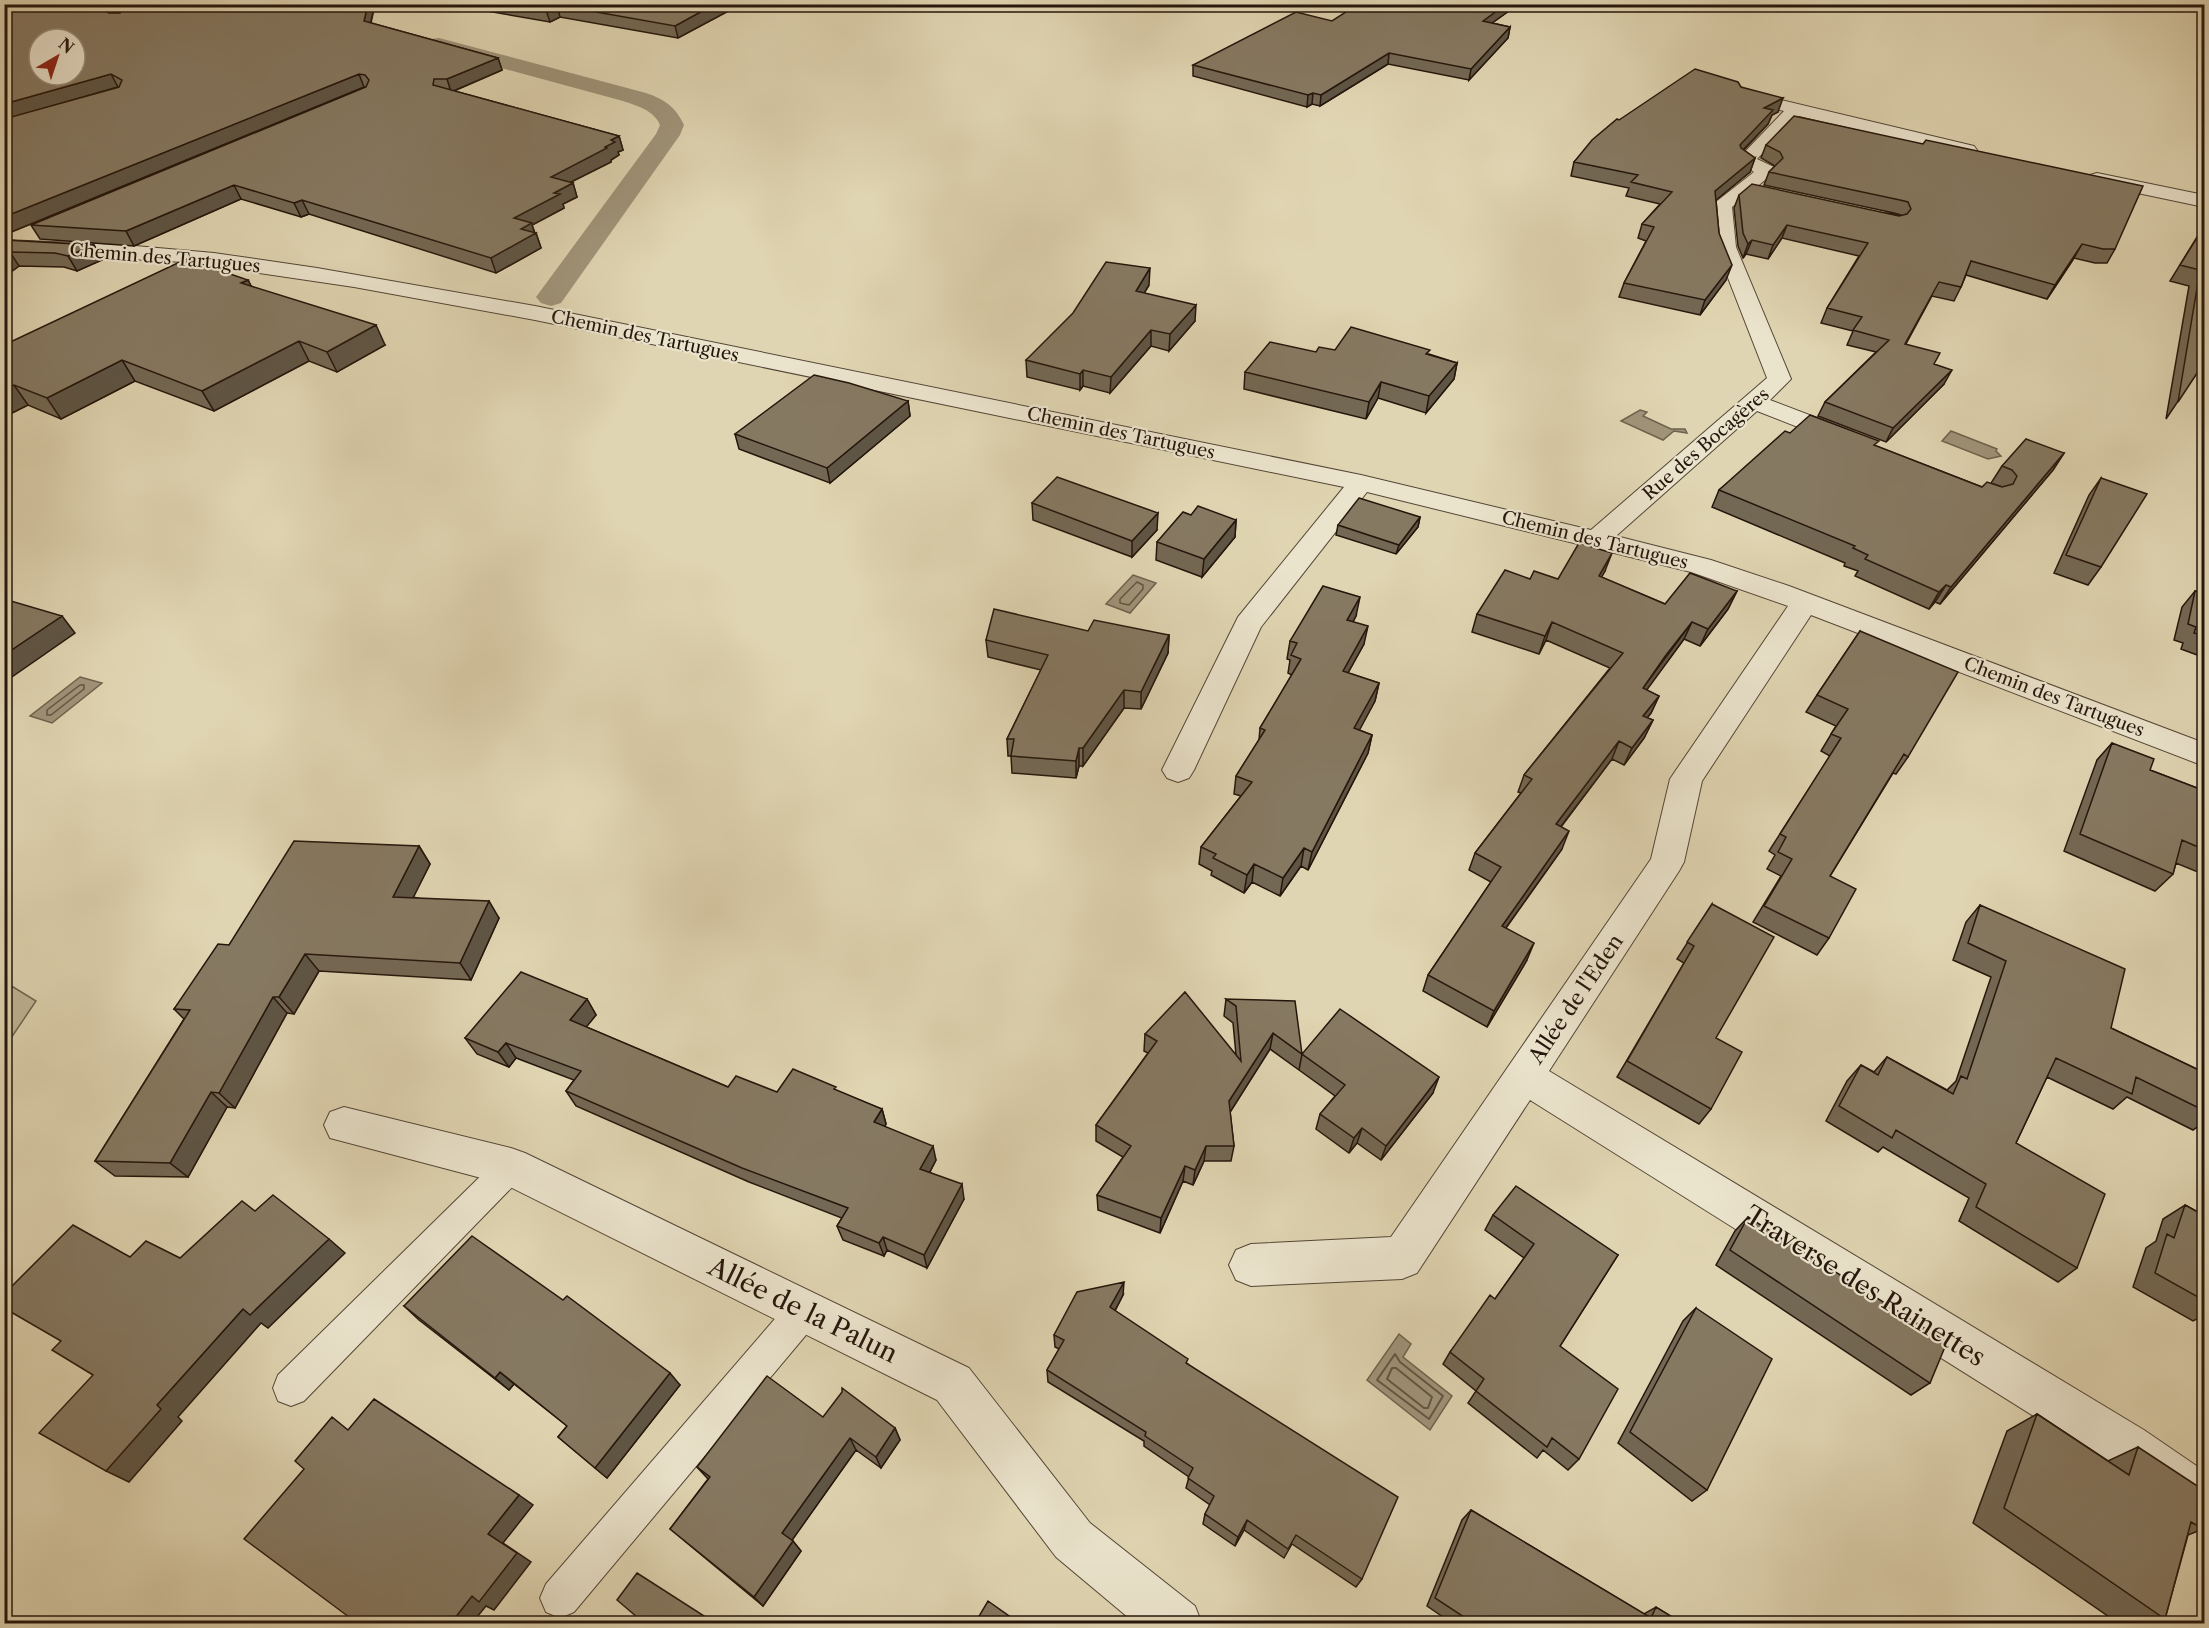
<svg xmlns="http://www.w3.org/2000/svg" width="2209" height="1628" font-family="'Libre Caslon Text',serif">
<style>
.green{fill:#c0b596;stroke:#726651;stroke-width:1.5}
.water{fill:#a0947a;stroke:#6f624e;stroke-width:1.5}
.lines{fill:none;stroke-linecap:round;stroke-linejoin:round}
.shore-far1{stroke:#625543;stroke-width:1.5}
.shore{stroke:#625543;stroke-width:2}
.canal{fill:#a0947a;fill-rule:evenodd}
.service-casing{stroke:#544636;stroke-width:2}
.minor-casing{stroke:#544636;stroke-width:2}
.service{fill:#ebe4cd;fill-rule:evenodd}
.minor{fill:#ebe4cd;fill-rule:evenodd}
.wall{fill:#736854;stroke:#25160c;stroke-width:1.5}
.shaded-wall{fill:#5e5545;stroke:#25160c;stroke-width:1.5}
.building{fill:#867962;stroke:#25160c;stroke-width:1.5;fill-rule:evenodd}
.labels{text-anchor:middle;stroke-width:4.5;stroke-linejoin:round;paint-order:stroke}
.far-street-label{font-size:18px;fill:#25160c;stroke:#ebe4cd}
.street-label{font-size:21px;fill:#25160c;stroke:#ebe4cd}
.near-street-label{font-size:26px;fill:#25160c;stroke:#ebe4cd}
</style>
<rect width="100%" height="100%" fill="#e0d5b2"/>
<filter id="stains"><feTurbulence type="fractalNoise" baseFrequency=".00333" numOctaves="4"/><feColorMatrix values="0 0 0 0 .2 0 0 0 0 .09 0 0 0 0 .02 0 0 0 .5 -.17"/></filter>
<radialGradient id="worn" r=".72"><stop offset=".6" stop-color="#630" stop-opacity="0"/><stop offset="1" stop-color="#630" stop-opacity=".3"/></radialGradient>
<path class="green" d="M5 982 36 1001 5 1047Z"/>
<path class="water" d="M1640 410 1647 412 1643 416 1671 429H1685L1687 433 1674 431 1663 440 1621 421Z
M1951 431 1997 449 1996 451 2001 456 1988 459 1942 441Z
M1133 575 1156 583 1130 613 1106 604Z
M80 677 102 683 52 723 30 716Z
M1399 1334 1411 1344 1403 1357 1452 1396 1430 1430 1367 1380Z"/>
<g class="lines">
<path class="shore-far1" d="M1137 582 1143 585V589L1129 605 1120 603V599Z
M80 685H84V689L51 715H47V710Z"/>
<path class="shore" d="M1395 1354 1400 1362 1443 1396 1429 1419 1377 1380Z
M1392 1368H1396L1432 1397 1428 1408H1424L1387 1379Z"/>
<path class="canal" d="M439 38 646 93C664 99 676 107 684 125L680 135 561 303 551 306 541 303 536 297 656 134 660 125C654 110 637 106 623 101L431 49 428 44 431 39Z"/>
<g class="service-casing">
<path id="service" d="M511 1152 522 1157 527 1167 522 1177 304 1401 291 1406 278 1401 273 1388 278 1375 500 1157Z
M804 1294 816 1299 821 1311 816 1323 574 1612 560 1618 546 1612 540 1598 546 1584 792 1299Z"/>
</g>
<g class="minor-casing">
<path id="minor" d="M1773 98 1974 146 1977 150 1974 154 1968 155 1799 116 1757 159 1774 167 1776 171 1732 207 1736 247 1791 379 1770 400 1854 432 1857 437 1854 442 1845 444 1836 442 1757 411 1616 536 1711 560 1789 586 2204 743V766L1811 615 1702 781 1684 862 1679 871 1549 1071 2144 1430 2204 1471V1523L2187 1516 2110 1464 1530 1100 1417 1273 1402 1279 1251 1286 1236 1280 1229 1265 1236 1250 1251 1244 1391 1237 1651 859 1670 779 1788 606 1691 572 1367 492 1261 627 1194 770 1189 778 1178 782 1167 778 1162 770 1238 617 1344 487 535 320 354 287 184 262 4 252V240L124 245 214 253 317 268 535 306 1361 475 1591 530 1767 378 1716 247 1712 205 1754 172 1737 160 1784 111 1767 107 1764 103 1767 99Z
M2097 173 2204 195V207L2090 183 2088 179 2090 175Z
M344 1107 511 1148 525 1153 969 1368 1090 1523 1195 1606 1202 1624H1136L1056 1557 937 1400 504 1184 330 1138 324 1125 330 1112Z"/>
</g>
<use href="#service" class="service"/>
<use href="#minor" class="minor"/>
</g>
<path class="wall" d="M102 4H375L371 23 498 58 502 70 454 91 619 136 623 150 618 152 619 155 611 160V162L571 182 573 183 577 197 563 204 564 208 532 225 535 233H536L541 248 496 273 309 214 301 217 241 199 134 246 40 239 31 225 366 87H364L4 235 109 13 121 12Z
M447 4H731L732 9 678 38 560 17 550 22Z
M1513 8 1492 23 1510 27 1508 38 1469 80 1388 64 1320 106 1312 104 1307 107 1193 76V65L1332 21Z
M1741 87 1778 112 1772 115 1768 124 1744 150 1755 158 1750 172 1716 200 1719 233 1726 280 1700 315 1619 297 1624 283 1646 241 1638 238 1642 224 1660 204 1626 196 1629 188 1571 176 1574 162 1619 120Z
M1766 145 2115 249 2107 263H2095L2074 258 2047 299 1966 275 1961 287 1954 301 1932 296 1906 344 1934 364 1944 384 1886 442 1818 416 1825 402 1876 352 1847 345 1853 331 1821 323 1827 308 1859 256 1782 238 1768 259 1746 254 1743 258 1738 246 1734 208 1739 195 1901 215 1894 213 1764 185 1769 172 1775 166 1761 158Z
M2205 224V361L2166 419 2189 286 2170 281Z
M4 240 94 245 102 260 77 271 64 267 19 266 4 277Z
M248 280 251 286 385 345 337 372 309 361 214 411 135 381 61 419 28 405 4 417V345Z
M1149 285 1144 293 1195 321 1169 351 1151 346 1110 393 1083 386 1080 390 1027 377 1026 360Z
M1335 350 1429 354 1457 363 1454 379 1426 413 1378 398 1366 419 1244 389 1245 372 1316 352Z
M908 401 910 416 830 483 739 449 735 434Z
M1790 433 1876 446 1982 487H2002L1991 483 2002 466 2064 453 2053 470 1940 604 1935 602 1929 609 1855 576 1858 571 1844 566 1845 563 1712 507 1719 490Z
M2101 478V567L2088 585 2054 573 2089 495Z
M1032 503 1157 530 1132 557 1033 520Z
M1191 515 1236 520 1235 537 1202 577 1156 560 1157 542Z
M1420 517 1418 527 1396 554 1336 535 1338 525Z
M1605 571 1601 577 1665 604 1737 591 1728 609 1700 646 1684 639 1646 690 1659 696 1651 713 1647 718 1653 720 1644 738 1624 765 1612 759 1561 827 1562 849 1506 928 1527 960 1487 1027 1423 991 1428 975 1491 882 1469 870 1475 853 1521 793 1518 792 1524 775 1610 668 1546 640 1539 654 1472 632 1477 614 1530 579H1558Z
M2195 591 2205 594V658L2181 649 2183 643 2174 640 2182 607Z
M1356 616 1353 622 1364 644 1348 673 1379 683 1375 701 1359 730 1372 735 1368 753 1308 870 1301 866 1280 896 1252 882 1244 893 1211 875 1212 871 1199 864 1201 847 1241 796 1234 794 1236 776 1259 740 1260 728 1292 675 1288 673 1290 660 1287 659 1290 641Z
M1088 631 1169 635 1168 653 1141 709 1124 708 1083 766H1079L1076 778 1012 773 1011 756H1008L1007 739 1041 670 988 657 986 640Z
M1860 631 1908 757 1896 774 1893 773 1830 876 1829 938 1817 955 1753 922 1781 876 1767 869 1775 855 1769 851 1830 756 1821 751 1836 726 1806 712 1817 695Z
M2112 743 2150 770 2205 791V875L2176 863 2173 874 2155 891 2064 851 2097 760Z
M419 846 430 864 413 897 499 918 471 980 319 971 294 1014 287 1013 235 1108 227 1107 188 1177 115 1176 95 1161 184 1019 174 1009 229 945Z
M1712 904 1711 1109 1699 1124 1617 1077 1684 963 1677 959Z
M1980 905 2111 1028 2205 1073V1121L2193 1130 2127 1097 2113 1109 2047 1077 2016 1143 2077 1268 2058 1282 1959 1221 1969 1198 1883 1147 1878 1152 1826 1121 1847 1081 1861 1065 1874 1072 1887 1057 1947 1090 1956 1081 1991 977 1953 960 1966 922Z
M587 999 596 1015 586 1027 728 1087 777 1092 837 1091 882 1109 886 1124 884 1127 936 1160 930 1172 964 1199 927 1268 887 1250 884 1256 843 1240 837 1226 842 1218 749 1182 576 1106 566 1091 574 1080 516 1058 509 1067 477 1054 465 1038Z
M1226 999 1302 1054 1299 1070 1270 1049 1230 1112 1234 1146 1231 1161H1204L1193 1185 1183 1181 1160 1233 1098 1210 1097 1195 1123 1157 1096 1141V1125L1148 1053 1144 1051 1145 1034 1236 1055 1233 1023 1224 1016Z
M1302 1054 1433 1093 1381 1160 1357 1143 1349 1153 1316 1129 1320 1114 1335 1096 1299 1070Z
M2185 1205 2205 1216V1315L2193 1321 2133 1287 2146 1248 2156 1241 2163 1219Z
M1493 1215 1618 1255 1560 1346 1579 1459 1568 1470 1543 1450 1537 1458 1468 1403 1476 1391 1443 1364 1450 1352 1495 1299 1524 1258 1485 1230Z
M1748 1217 1930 1383 1911 1395 1716 1265 1735 1231Z
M1123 1295 1115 1311 1188 1364 1362 1579 1356 1587 1292 1544 1284 1558 1244 1530 1235 1546 1203 1524 1205 1514 1210 1505 1186 1488 1189 1477 1144 1446V1441L1048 1382 1047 1370 1059 1349 1055 1347 1054 1335Z
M563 1300 680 1385 607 1478 558 1437 567 1426 514 1384 509 1390 419 1320 404 1306Z
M1696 1308 1707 1490 1692 1501 1618 1443 1683 1321Z
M2037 1414 2108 1461 2138 1447 2203 1529 2188 1535 2165 1619 2150 1623H2118L1973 1523 2007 1431Z
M823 1417 895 1428 900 1440 881 1468 856 1450 792 1540 801 1551 763 1606 670 1529 708 1479 697 1467Z
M1471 1510 1644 1614 1656 1607 1682 1623H1452L1427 1606 1462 1520Z"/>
<path class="shaded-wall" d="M368 4H375L368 33 364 21Z
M715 4H731L732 9 678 38 675 26Z
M1506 4H1514L1513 8 1481 31 1483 21Z
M557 5 560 17 550 22 546 10Z
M1510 27 1508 38 1469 80 1471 69Z
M1389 53 1388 64 1320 106 1321 95Z
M498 58 502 70 451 92 447 79Z
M111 74 118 87 4 120V104Z
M359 74 364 87 4 235V217Z
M1313 93 1312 104 1307 107 1308 95Z
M1783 98 1778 112 1772 115 1768 124 1735 158 1740 145 1764 108Z
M619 136 623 150 618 152 619 155 611 160V162L555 190 551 177 605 147 611 140Z
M1755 158 1750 172 1710 205 1715 191Z
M573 183 577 197 563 204 564 208 532 225 535 234 536 233 541 248 496 273 491 258 514 218 554 193Z
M234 185 241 199 134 246 126 231Z
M302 200 309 214 301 217 294 203Z
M1787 225 1782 238 1768 259 1773 245Z
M1752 240 1746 254 1743 258 1748 244Z
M2082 244 2074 258 2047 299 2055 285Z
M94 245 102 260 77 271 68 256Z
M10 252 19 266 4 277V255Z
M1732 265 1726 280 1700 315 1705 300Z
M1150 268 1149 285 1136 307V291Z
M248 280 258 299 241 283Z
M1196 305 1195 321 1169 351 1170 334Z
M376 325 385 345 337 372 327 352Z
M1151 330V346L1110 393 1111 377Z
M299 341 309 361 214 411 202 391Z
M122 360 135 381 61 419 47 398Z
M1457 363 1454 379 1426 413 1429 396Z
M1083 370V386L1080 390V374Z
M1952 370 1944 384 1886 442 1893 428Z
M1381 382 1378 398 1366 419 1369 402Z
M14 385 28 405 4 417V389Z
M908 401 910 416 830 483 827 468Z
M2064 453 2053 470 1940 604 1951 587Z
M1158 513 1157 530 1132 557V541Z
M1420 517 1418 527 1396 554 1399 545Z
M1236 520 1235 537 1202 577 1204 559Z
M1612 553 1605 571 1592 594 1599 576Z
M1946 585 1935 602 1929 609 1939 592Z
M1737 591 1728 609 1700 646 1708 629Z
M1360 597 1356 616 1344 638 1347 620Z
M62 616 75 633 6 681 4 679V655Z
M1552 622 1546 640 1539 654 1545 636Z
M1692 622 1684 639 1635 706 1643 688Z
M1368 626 1364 644 1339 689 1343 671Z
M1169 635 1168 653 1141 709V692Z
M1379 683 1375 701 1351 746 1354 728Z
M1124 690V708L1083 766V748Z
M1659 696 1651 713 1635 733 1643 716Z
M1653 720 1644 738 1624 765 1632 748Z
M1372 735 1368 753 1308 870 1312 852Z
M1619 741 1612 759 1549 842 1556 824Z
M1079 748V766L1076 778V761Z
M1569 831 1562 849 1495 943 1502 926Z
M419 846 430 864 405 914 393 897Z
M1304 848 1301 866 1280 896 1283 878Z
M1254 864 1252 882 1244 893 1247 875Z
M489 901 499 918 471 980 460 963Z
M1534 943 1527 960 1487 1027 1494 1011Z
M305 954 319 971 294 1014 279 997Z
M273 997 287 1013 235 1108 219 1093Z
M587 999 596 1015 579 1036 570 1020Z
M1273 1033 1270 1049 1227 1117 1229 1101Z
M506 1043 516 1058 509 1067 498 1052Z
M1439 1077 1433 1093 1381 1160 1386 1146Z
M211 1092 227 1107 188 1177 170 1163Z
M882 1109 886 1124 878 1137 874 1122Z
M1362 1128 1357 1143 1349 1153 1354 1138Z
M933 1146 936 1160 924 1183 920 1169Z
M1206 1146 1204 1161 1193 1185 1195 1170Z
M1185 1166 1183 1181 1160 1233 1161 1218Z
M962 1184 964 1199 927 1268 924 1255Z
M883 1237 887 1250 884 1256 879 1243Z
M329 1239 345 1253 268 1328 261 1323 178 1417 182 1421 129 1482 106 1471 157 1405 243 1309Z
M1124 1282 1123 1295 1110 1320V1307Z
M500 1372 514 1384 509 1390 495 1378Z
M670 1373 680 1385 607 1478 595 1468Z
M895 1428 900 1440 881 1468 876 1457Z
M850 1438 856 1450 790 1543 782 1533Z
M519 1495 533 1505 503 1543 531 1562 494 1610 486 1606 472 1623H451L472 1596 488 1534Z
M1247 1520 1244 1530 1235 1546 1238 1537Z
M793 1541 801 1551 763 1606 754 1597Z"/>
<path class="building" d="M4 4H91L109 13H120L124 9 122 4H368L364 21 498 58 447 79H434L433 85 619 136 611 140 615 142 605 147 607 148 551 177 573 183 554 193 560 194 514 218 532 223 521 229 536 233 491 258 302 200 294 203 234 185 126 231 31 225 366 87 369 80 365 75 359 74 4 217V119L119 87 122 80 111 74 4 104ZM39 39H75V75H39Z
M514 4H715L675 26 557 5 546 10Z
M1358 4H1506L1483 21 1510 27 1471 69 1389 53 1321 95 1313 93 1308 95 1193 65 1296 12 1332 21Z
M1695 69 1738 82 1741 87 1783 98 1764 108 1773 110 1740 145 1741 148 1755 158 1715 191 1719 233 1732 265 1705 300 1624 283 1654 227 1642 224 1672 192 1631 182 1638 175 1574 162 1592 140 1617 119 1619 120Z
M1794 116 1923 144 1926 140 2143 186 2115 249H2103L2082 244 2055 285 1971 261 1961 287 1939 282 1905 344 1940 353 1934 364 1952 370 1893 428 1825 402 1889 340 1853 330 1862 317 1827 308 1868 243 1787 225 1773 245 1752 240 1748 244 1743 233 1739 195 1752 184 1899 216 1907 214 1911 209 1908 202 1900 200 1769 172 1783 158 1780 152 1766 145Z
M2205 225V361L2178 402 2200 270 2180 265Z
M4 240 94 245 68 256 55 253 10 252 4 255Z
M186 259 248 280 241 283 376 325 327 352 299 341 202 391 122 360 47 398 14 385 4 389V345Z
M1106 262 1150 268 1136 291 1196 305 1170 334 1151 330 1111 377 1083 370 1080 374 1026 360 1073 313Z
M1351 327 1430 350 1426 354 1457 363 1429 396 1381 382 1369 402 1245 372 1270 342 1316 352 1319 347 1335 350Z
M814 375 849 383 908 401 827 468 735 434Z
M1810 415 1879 441 1874 445 1982 487 1987 482 2002 487 2013 484 2017 476 2012 470 2002 466 2026 439 2064 453 1951 587 1946 585 1939 592 1865 559 1868 555 1853 548 1855 546 1719 490 1785 431 1790 433Z
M1057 477 1158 513 1132 541 1032 503Z
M2101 478 2147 494 2101 567 2066 555Z
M1359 498 1420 517 1399 545 1338 525Z
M1198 506 1236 520 1204 559 1157 542 1183 512 1191 515Z
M1579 543 1612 553 1599 576 1665 604 1690 573 1737 591 1708 629 1692 622 1666 655 1643 688 1659 696 1643 716 1653 720 1632 748 1619 741 1556 824 1569 831 1502 926 1534 943 1494 1011 1428 975 1501 867 1475 853 1532 779 1524 775 1623 653 1552 622 1545 636 1477 614 1505 570 1530 579 1534 571 1558 579Z
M1323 586 1360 597 1347 620 1368 626 1343 671 1379 683 1354 728 1372 735 1312 852 1304 848 1283 878 1254 864 1247 875 1213 858 1216 854 1201 847 1252 782 1236 776 1265 730 1260 728 1301 659 1291 655 1297 643 1290 641Z
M2195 591 2205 594V636L2194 633 2196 627 2188 624Z
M4 599 62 616 4 655Z
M994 609 1088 631 1094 620 1169 635 1141 692 1124 690 1083 748H1079L1076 761 1011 756 1014 739H1007L1048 655 986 640Z
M1860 631 1958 672 1908 757 1904 754 1830 876 1856 889 1829 938 1764 906 1792 859 1778 852 1786 837 1780 834 1841 738 1831 734 1848 709 1817 695Z
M2112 743 2154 759 2150 770 2205 791V850L2182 840 2173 874 2080 834Z
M294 841 419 846 393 897 489 901 460 963 305 954 279 997H273L219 1093 211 1092 170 1163 95 1161 190 1010 174 1009 218 944 229 945Z
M1712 904 1774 937 1716 1038 1742 1052 1711 1109 1627 1061 1694 946 1687 942Z
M1980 905 2125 969 2111 1028 2205 1073V1111L2136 1077 2132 1094 2056 1058 2016 1143 2105 1194 2077 1268 1976 1207 1986 1184 1896 1130 1892 1138 1839 1106 1861 1065 1878 1075 1887 1057 1953 1094 1961 1076 1967 1079 2006 961 1968 943Z
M521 972 587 999 570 1020 728 1087 736 1076 777 1092 793 1069 836 1087 834 1089 882 1109 874 1122 933 1146 920 1169 962 1184 924 1255 883 1237 879 1243 837 1226 848 1208 742 1168 566 1091 581 1071 506 1043 498 1052 465 1038Z
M1185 992 1241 1061 1236 1006 1226 999 1295 1001 1302 1054 1273 1033 1229 1101 1234 1146H1206L1195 1170 1185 1166 1161 1218 1097 1195 1131 1146 1096 1125 1157 1041 1145 1034Z
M1340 1009 1439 1077 1386 1146 1362 1128 1354 1138 1320 1114 1345 1085 1302 1054Z
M1516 1186 1618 1255 1560 1346 1618 1389 1579 1459 1552 1438 1547 1447 1476 1391 1484 1379 1450 1352 1490 1295 1495 1299 1534 1244 1493 1215Z
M273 1195 329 1239 250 1315 243 1309 157 1405 161 1409 106 1471 39 1433 93 1375 52 1350 61 1341 4 1308V1294L73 1225 130 1257 146 1241 180 1258 242 1201 255 1211Z
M2185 1205 2205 1216V1301L2155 1273 2167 1234 2174 1238Z
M1748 1217 1947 1342 1930 1383 1730 1250Z
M472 1236 563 1300 567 1296 670 1373 595 1468 558 1437 567 1426 500 1372 495 1378 404 1306Z
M1124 1282 1110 1307 1188 1359 1186 1363 1398 1497 1362 1579 1296 1535 1288 1549 1247 1520 1238 1537 1205 1514 1214 1496 1188 1478 1193 1468 1145 1436 1146 1432 1047 1370 1064 1340 1054 1335 1077 1292Z
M1696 1308 1772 1359 1707 1490 1630 1432Z
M767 1376 823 1417 842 1392V1388L895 1428 876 1457 850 1438 782 1533 793 1541 754 1597 670 1529 710 1477 697 1467Z
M374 1399 519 1495 488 1534 517 1553 479 1602 472 1596 451 1623H350L353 1620 244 1539 304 1469 295 1461 332 1417 348 1430Z
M2037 1414 2129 1475 2138 1447 2205 1491V1523L2203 1529 2191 1522 2165 1619 2004 1508Z
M1471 1510 1651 1618 1656 1607 1682 1623H1473L1435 1598Z
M637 1573 715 1623H644L617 1600Z
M988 1601 1019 1623H975Z"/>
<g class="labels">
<g class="far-street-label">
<text transform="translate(165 258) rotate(5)" y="6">Chemin des Tartugues</text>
<text transform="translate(645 336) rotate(12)" y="6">Chemin des Tartugues</text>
<text transform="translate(1121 433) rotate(12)" y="6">Chemin des Tartugues</text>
<text transform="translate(1706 444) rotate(-41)" y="6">Rue des Bocagères</text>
<text transform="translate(1595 540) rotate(14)" y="6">Chemin des Tartugues</text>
<text transform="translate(2054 697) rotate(21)" y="6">Chemin des Tartugues</text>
</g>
<g class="street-label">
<text transform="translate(1576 999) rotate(-56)" y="7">Allée de l'Eden</text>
</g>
<g class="near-street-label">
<text transform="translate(1865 1286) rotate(32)" y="9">Traverse des Rainettes</text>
<text transform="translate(803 1310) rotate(26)" y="9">Allée de la Palun</text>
</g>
</g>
<rect width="2209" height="1628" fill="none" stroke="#e0d5b2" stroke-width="24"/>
<rect x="6" y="6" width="2197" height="1616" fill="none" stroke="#25160c" stroke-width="3"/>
<rect x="12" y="12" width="2185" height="1604" fill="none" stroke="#25160c" stroke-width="1.5"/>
<g transform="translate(57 57) rotate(39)"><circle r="28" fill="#ebe4cd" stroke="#9c9280" stroke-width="1.5"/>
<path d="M0-4.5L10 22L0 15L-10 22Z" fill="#8f2418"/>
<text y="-9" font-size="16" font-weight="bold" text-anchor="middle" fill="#25160c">N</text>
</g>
<rect width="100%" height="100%" filter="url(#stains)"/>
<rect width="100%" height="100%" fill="url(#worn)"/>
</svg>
